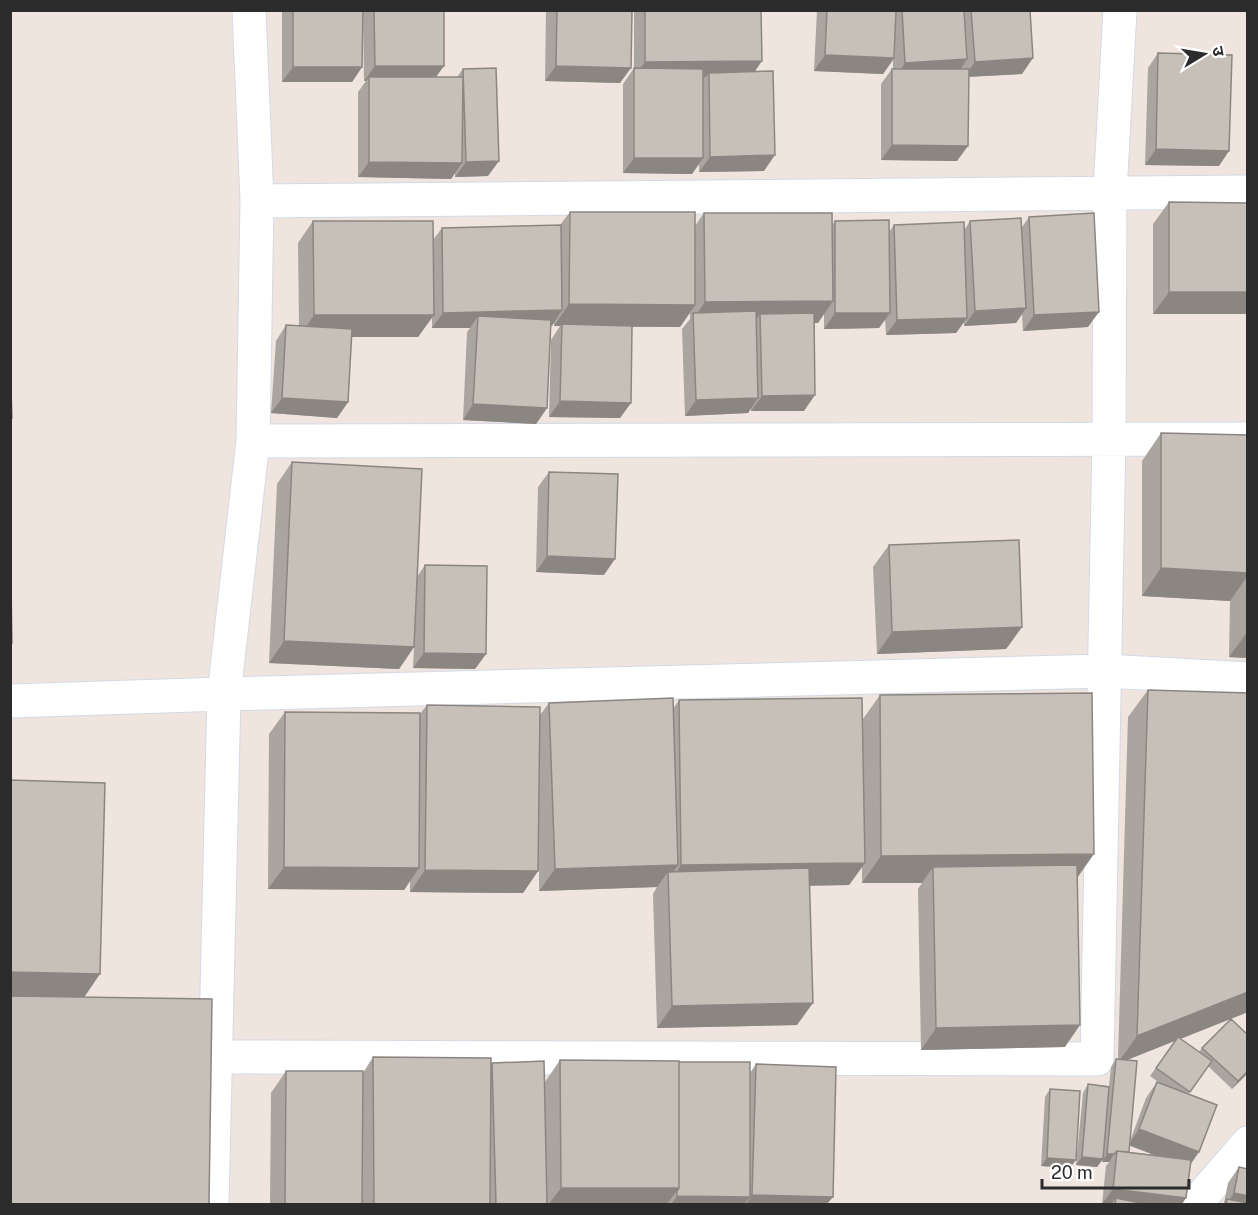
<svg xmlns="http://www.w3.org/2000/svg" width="1258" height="1215" font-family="'Public Sans','Noto Sans Devanagari',sans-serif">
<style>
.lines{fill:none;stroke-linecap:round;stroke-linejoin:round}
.street-casing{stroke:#d3dae6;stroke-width:35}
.secondary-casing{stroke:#d3dae6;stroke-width:35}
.street{stroke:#fff;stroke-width:33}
.secondary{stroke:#fff;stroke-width:33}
.wall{fill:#aaa59f;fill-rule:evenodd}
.shaded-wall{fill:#8b8682}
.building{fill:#c6c0b9;stroke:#8b8682;stroke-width:1.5}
</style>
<rect width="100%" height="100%" fill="#efe4de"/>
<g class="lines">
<g class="street-casing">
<path id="street" d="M249 10 257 201 253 441 224 694 1105 671 1248 679
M257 201 1248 192
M253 441 1248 439
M10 701 224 694 212 1204
M215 1057 1097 1059 1109 440 1110 192 1120 10"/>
</g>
<g class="secondary-casing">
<path id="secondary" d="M1198 1204 1204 1194 1248 1143"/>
</g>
<use href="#street" class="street"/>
<use href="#secondary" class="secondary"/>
</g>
<path class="wall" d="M282 10H363L362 67 352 82H282Z
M363 10H444L436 77H457L463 69 488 176 455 177V173L451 179 358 177V92L366 81H364Z
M546 10H632L620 83 545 81Z
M634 10H761L754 72 764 171 699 172V164L692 174 623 173V84L634 68Z
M817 10H1030L1022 74 968 77 957 161 881 160V84L892 69H893V60L883 74 814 71Z
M1158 53 1219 166 1145 165 1148 68Z
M1169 202 1248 203 1153 314V224Z
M570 212 695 226 704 213 832 225 835 221 889 232 894 225 965 229 970 221 1022 227 1029 217 1088 327 1023 331 1022 314 1016 323 964 326V322L956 333 886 335 885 319 879 328 824 329V313L818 323H814L804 411H751V408L748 413 685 416 682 329 690 319V313L680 327H632L620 418 549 417 551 340 560 326H554V322L551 326 547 408 536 424 463 420 467 332 470 328H432V317L418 337H352L348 402 337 418 271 413 276 341 286 325 299 326 298 243 313 221 433 240 442 228 560 225Z
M1161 433 1248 435V658L1229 657 1230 601 1142 596V461Z
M292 462 417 577 425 565 486 654 475 669 413 668 414 647 399 669 269 663 277 484Z
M549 472 604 575 536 572 538 487Z
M889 545 1022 627 1006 649 877 654 873 567Z
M1148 690 1248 1012 1180 1039 1199 1052 1202 1048 1248 1035V1073L1232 1089 1208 1066 1188 1094 1191 1164 1182 1204H1102L1106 1166 1109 1162H1102V1160L1097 1167 1076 1165 1083 1093 1088 1084 1109 1086 1111 1067 1116 1059H1118L1128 717ZM1176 1040 1150 1076 1161 1084 1157 1082 1146 1098 1130 1141 1126 1060ZM1129 1145 1156 1155 1129 1152Z
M880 695 1077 878 1065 1047 921 1050 918 889 922 883H862V867L849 885 809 886 797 1025 657 1028 653 894 657 887 539 891V869L538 871 523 893 410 892V881L404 890 268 889 269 734 285 712 420 714 427 705 540 715 549 703 673 709 679 700 863 719Z
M373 1057 491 1066 492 1063 545 1107V1082L560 1060 679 1062 750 1073 756 1064 827 1204H270L271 1093 286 1071 363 1073Z
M1050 1089 1070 1168 1041 1166 1045 1097Z
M1239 1167 1248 1204H1223L1224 1203 1228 1183Z"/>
<path class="shaded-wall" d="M825 55 894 58 883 74 814 71Z
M1033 58 1022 74 964 77 975 62Z
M967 59 957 75 894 79 905 63Z
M762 61 751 77 709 73 706 77H634L645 62Z
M375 66H444L433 81 369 77 366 81H364Z
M556 66 631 68 620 83 545 81Z
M293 67H362L352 82H282Z
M892 145 968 146 957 161 881 160Z
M1156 149 1229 151 1219 166 1145 165Z
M775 155 764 171 699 172 710 157Z
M634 158H703L692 174 623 173Z
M499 161 488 176 455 177 466 162Z
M369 162 462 163 451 179 358 177Z
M1169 292H1248V314H1153Z
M833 301 818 323H761L760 314 754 323 694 318 705 302Z
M569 304 695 305 680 327 562 326V324L560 326H554Z
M1026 308 1016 323 964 326 975 311Z
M562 310 552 326 477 328 478 316 470 328H432L443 313Z
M1099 312 1088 327 1023 331 1034 315Z
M835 313H890L879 328 824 329Z
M314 315H434L418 337H299Z
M967 318 956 333 886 335 897 320Z
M815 395 804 411H751L762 396Z
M282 398 348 402 337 418 271 413Z
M758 398 748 413 685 416 696 400Z
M560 401 631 403 620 418 549 417Z
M473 404 547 408 536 424 463 420Z
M547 556 615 559 604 575 536 572Z
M1161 568 1248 573V575L1230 601 1142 596Z
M1022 627 1006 649 877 654 892 632Z
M1248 631V658L1229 657Z
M284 641 414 647 399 669 269 663Z
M424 653 486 654 475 669 413 668Z
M1094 854 1075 881 933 867 922 883H862L881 856Z
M865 863 849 885 669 887V883L681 865Z
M678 865 668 879V872L657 887 539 891 555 869Z
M284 867 419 868 404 890 268 889Z
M425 870 538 871 523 893 410 892Z
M10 972 100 974 81 1002 10 1000Z
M1248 992V1012L1117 1064 1137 1036Z
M813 1003 797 1025 657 1028 672 1006Z
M1080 1025 1065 1047 921 1050 936 1028Z
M1248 1071V1073L1232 1089 1238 1081Z
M1139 1129 1199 1152 1188 1168 1128 1145Z
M1107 1154H1114L1109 1162H1102Z
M1082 1157 1103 1159 1097 1167 1076 1165Z
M1047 1158 1076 1160 1070 1168 1041 1166Z
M561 1188H679L667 1204H549Z
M1113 1189 1186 1198 1182 1204H1115L1116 1198 1111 1204H1102Z
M1234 1193 1248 1196V1204H1226Z
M752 1195 833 1197 827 1204H746Z
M677 1196 750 1197 744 1204H671Z"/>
<path class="building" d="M293 10H363L362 67H293Z
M374 10H444V66H375Z
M557 10H632L631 68 556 66Z
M645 10H761L762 61 645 62Z
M827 10H896L894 58 825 55Z
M902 10H964L967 59 905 63Z
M971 10H1030L1033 58 975 62Z
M1158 53 1232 55 1229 151 1156 149Z
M496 68 499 161 466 162 463 69Z
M634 68 703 69V158H634Z
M892 69H969L968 146 892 145Z
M773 71 775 155 710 157 709 73Z
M369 77H463L462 163 369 162Z
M1169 202 1248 203V292H1169Z
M570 212H695V305L569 304Z
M704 213H832L833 301 705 302Z
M1094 213 1099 312 1034 315 1029 217Z
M1021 218 1026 308 975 311 970 221Z
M889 220 890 313H835V221Z
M313 221H433L434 315H314Z
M964 222 967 318 897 320 894 225Z
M561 225 562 310 443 313 442 228Z
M756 311 758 398 696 400 693 313Z
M814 313 815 395 762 396 760 314Z
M478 316 551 320 547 408 473 404Z
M562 324 632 326 631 403 560 401Z
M286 325 352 329 348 402 282 398Z
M10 360 12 418H10Z
M1161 433 1248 435V573L1161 568Z
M292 462 422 469 414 647 284 641Z
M549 472 618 474 615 559 547 556Z
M10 531 12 643H10Z
M1019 540 1022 627 892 632 889 545Z
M425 565 487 566 486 654 424 653Z
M1148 690 1248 693V992L1137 1036Z
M1092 693 1094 854 881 856 880 695Z
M673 698 678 865 555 869 549 703Z
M862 698 865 863 681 865 679 700Z
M427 705 540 707 538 871 425 870Z
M285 712 420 713 419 868 284 867Z
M10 780 105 783 100 974 10 972Z
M1077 865 1080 1025 936 1028 933 867Z
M809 868 813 1003 672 1006 668 872Z
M10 996 212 999 209 1204H10Z
M1231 1019 1248 1035V1071L1238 1081 1202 1048Z
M1178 1037 1212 1061 1190 1092 1156 1068Z
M373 1057 491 1058 490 1204H374Z
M1116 1059 1137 1061 1129 1152 1117 1151 1114 1154H1107Z
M560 1060 679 1061V1188H561Z
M544 1061 547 1204H496L492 1063Z
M679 1062H750V1197L677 1196V1191L679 1188Z
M756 1064 836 1067 833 1197 752 1195Z
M286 1071H363L362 1204H285Z
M1157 1082 1217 1105 1199 1152 1139 1129Z
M1088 1084 1109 1087 1103 1159 1082 1157Z
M1050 1089 1080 1091 1076 1160 1047 1158Z
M1117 1151 1191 1160 1186 1198 1113 1189Z
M1239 1167 1248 1169V1196L1234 1193Z
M1116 1198 1145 1204H1115Z
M1227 1199 1248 1203V1204H1226Z"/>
<rect width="1258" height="1215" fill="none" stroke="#2c2c2c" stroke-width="24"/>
<g transform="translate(1204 54) rotate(79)" stroke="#ffffff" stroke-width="4.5" paint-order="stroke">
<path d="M0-4.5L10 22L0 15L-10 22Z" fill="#2c2c2c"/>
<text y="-9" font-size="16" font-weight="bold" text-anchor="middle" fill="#2c2c2c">उ</text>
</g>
<path d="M1042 1179v9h147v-9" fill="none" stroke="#2c2c2c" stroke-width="3"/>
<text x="1051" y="1179" font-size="18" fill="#2c2c2c" stroke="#ffffff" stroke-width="4.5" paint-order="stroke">20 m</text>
</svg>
